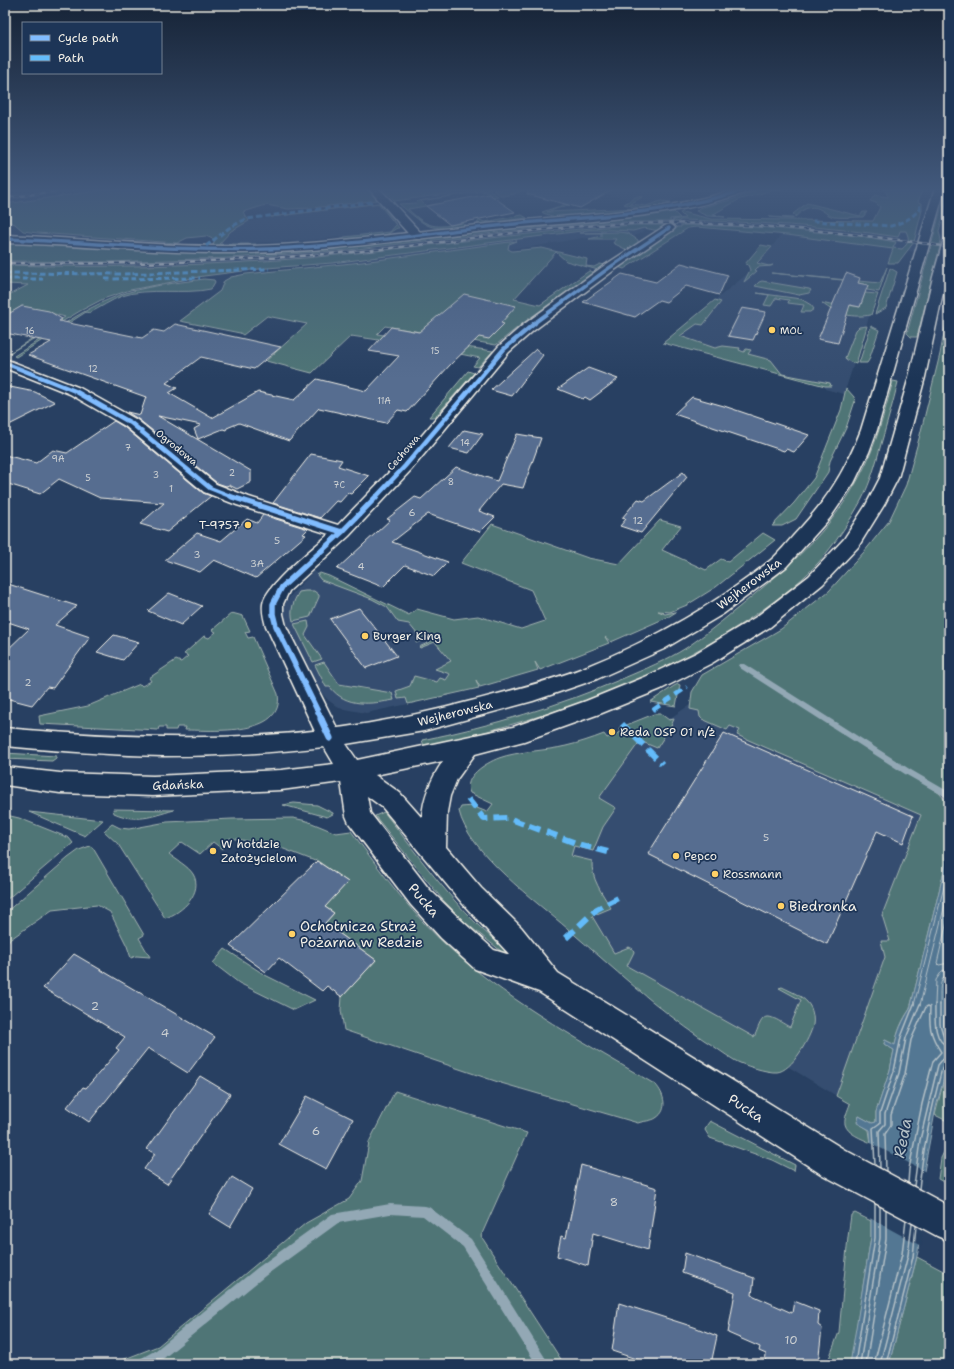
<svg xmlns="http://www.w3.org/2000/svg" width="954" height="1369" font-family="'Shantell Sans',sans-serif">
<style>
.built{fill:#364e70}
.green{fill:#4f7476;stroke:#a2b2af}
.water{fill:#537793;stroke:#93a8b5}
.pier{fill:#284062}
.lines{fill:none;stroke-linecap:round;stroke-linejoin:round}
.shore-far1{stroke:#b4c0c6;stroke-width:1}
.shore{stroke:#b4c0c6;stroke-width:1.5}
.stream{fill:#93a8b5;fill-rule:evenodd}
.building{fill:#566d90;stroke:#f4f1e8}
.minor-casing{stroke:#f4f1e8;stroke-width:3}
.tertiary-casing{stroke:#f4f1e8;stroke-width:3}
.primary-casing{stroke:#f4f1e8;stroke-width:3}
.minor{fill:#1d3557;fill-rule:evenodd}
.tertiary{fill:#1d3557;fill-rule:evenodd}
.primary{fill:#1d3557;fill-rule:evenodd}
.rail-casing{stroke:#f4f1e8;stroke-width:2.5}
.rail{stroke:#1d3557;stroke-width:1.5;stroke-dasharray:5;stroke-linecap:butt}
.quiet-far2{stroke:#63bbfa;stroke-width:3;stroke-dasharray:5.5 3;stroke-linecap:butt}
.quiet-far1{stroke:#63bbfa;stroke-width:4.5;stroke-dasharray:9 4.5;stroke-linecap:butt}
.quiet{stroke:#63bbfa;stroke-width:6;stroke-dasharray:12 6;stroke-linecap:butt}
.cycleway-far3-casing{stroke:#1d3557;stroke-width:5}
.cycleway-far2-casing{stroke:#1d3557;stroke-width:6}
.cycleway-far1-casing{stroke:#1d3557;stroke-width:8}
.cycleway-casing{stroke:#1d3557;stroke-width:10}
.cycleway-far3{stroke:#80bcff;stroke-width:3.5}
.cycleway-far2{stroke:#80bcff;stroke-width:4.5}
.cycleway-far1{stroke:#80bcff;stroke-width:5.5}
.cycleway{stroke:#80bcff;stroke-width:7}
.poi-dot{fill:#ffd166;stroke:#1d3557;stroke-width:1.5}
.labels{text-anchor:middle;stroke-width:3.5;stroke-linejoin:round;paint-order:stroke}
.far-number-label{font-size:9px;fill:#ccd0d2}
.far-poi-label{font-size:10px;fill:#f4f1e8;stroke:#1d3557;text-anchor:start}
.far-street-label{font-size:10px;fill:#f4f1e8;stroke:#1d3557}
.number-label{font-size:10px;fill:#ccd0d2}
.poi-label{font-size:12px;fill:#f4f1e8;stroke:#1d3557;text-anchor:start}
.street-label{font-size:12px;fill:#f4f1e8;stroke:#1d3557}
.near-number-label{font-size:12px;fill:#ccd0d2}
.near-street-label{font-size:14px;fill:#f4f1e8;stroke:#1d3557}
.near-poi-label{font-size:14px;fill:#f4f1e8;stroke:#1d3557;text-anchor:start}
.near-water-label{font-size:16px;font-style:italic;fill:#b4c0c6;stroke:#1d3557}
</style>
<rect width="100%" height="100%" fill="#284062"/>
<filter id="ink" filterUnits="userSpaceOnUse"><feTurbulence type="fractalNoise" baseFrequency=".025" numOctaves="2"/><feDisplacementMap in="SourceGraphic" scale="8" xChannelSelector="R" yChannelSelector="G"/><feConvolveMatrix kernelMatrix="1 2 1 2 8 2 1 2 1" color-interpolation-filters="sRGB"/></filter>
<g filter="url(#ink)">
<path class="built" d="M5 188H118L5 204Z
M599 188H693L670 202 640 208 624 204 630 200 593 191Z
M378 203 397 225 390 232 302 241 219 244 231 231 249 221Z
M670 216 709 220 894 226 949 237V256L893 249 880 283 844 394 825 389V386L663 343 752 270 772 247 781 234 714 228 650 227 630 239 581 238 531 247 384 261 5 278V251L258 256 344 250 484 232Z
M314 571 320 575 329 576 444 632 490 668 406 698 408 704 366 713 339 708 328 700 320 691 286 624 283 614 286 602 293 593Z
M705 695 948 812 850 1104 614 961 515 798 628 746Z"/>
<path class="green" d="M118 188H367L378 200 312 208 288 209 266 205 243 212 249 221 231 231 219 244H256L255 245H213L215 240 206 236 187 238 177 243 37 233 23 231 15 224 5 220V204Z
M383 188H492L395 201Z
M513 188 528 189 515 193V194L502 196 493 190Z
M765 188H785L778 190 774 189 750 197 740 199 712 215 725 217 707 216 696 211 699 208 731 200Z
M882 188H923L918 202 922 203V210L914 242 898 263H888L893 249 787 235 697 227 688 228 624 269 618 267 674 227H681V225L760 227 861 236 896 242 893 248 902 249C909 243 910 240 906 231H900L898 237C826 226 753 222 681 220L677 222 672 220 685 218 680 213 682 212 711 219 873 221 880 207 876 203 870 201 875 195 888 197 886 191Z
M947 188H949V193L939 231 941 240 939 250 917 337H911L907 333Z
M488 190 498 196 493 197 486 192 481 191 421 201 426 206 408 209C428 229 436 228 462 223L466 226C427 231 429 228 399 204L416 203 418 201Z
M637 196 642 197 630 204 646 206 661 201 671 202C660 211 575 215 555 217L543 213 542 212 566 204 571 205H568L547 212 638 208 624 204Z
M378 203 271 217 380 203 399 228C394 228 391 234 385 235 373 238 358 238 345 240L344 237 390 232 396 225Z
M807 203 860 216 863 212H867L863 217C854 217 843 218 834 217 824 215 820 203 805 209 800 211 798 216 792 219L769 217 793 218 796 216 793 214Z
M670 212H674L680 218 670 219V221L674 222H616L546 227 348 250 230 258 108 262 5 261V244L13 242 199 253 304 251 399 242 494 229 625 218Z
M522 215 527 218 477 224 479 220 485 222Z
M633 225H674L675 226H667L659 231 644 228 633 231 612 230H589L332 263 267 268 204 276 130 290 103 299 80 311 8 354 65 317C51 313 37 309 22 306L12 312H5V297L28 285 5 284V265C105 268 206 266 306 258 415 248 524 232 633 225Z
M618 232 627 233 638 240V243L627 250 613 243 616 239H589L601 236V233H580Z
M517 241 509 244 508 249 512 251 542 248 587 259 586 266 594 267 600 264 605 265 598 270 566 261 556 252 514 299 540 305 589 271 594 272 523 323 496 345 385 326 377 334 493 351 478 367 473 366 480 358 390 340 381 338 379 340 351 336 312 373 266 361 307 324 267 316 243 335 240 333 180 321 220 291 224 281 231 277 246 274 362 262Z
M761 245 772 247 757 263 769 266 773 265 771 266 758 267 755 270 757 271 744 282 750 270 748 265 745 264Z
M887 267 879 292 867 290 868 285 842 280 771 273 880 283Z
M890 268 897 272 886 308 875 314Z
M204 279 214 280 215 282 211 289C183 295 148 287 122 296 111 300 100 308 89 313L86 312 16 357 14 356C47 336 80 310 117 296 144 286 175 283 204 279Z
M762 281 809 289 811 290 809 293 799 295 755 286 759 282Z
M757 293 801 299 811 305 814 309 810 312H801L804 305 788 303 789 300 776 298 771 306 764 305 769 295Z
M865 293 878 294 871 315C853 318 836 315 822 303L830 305 834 303 860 307Z
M715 300 721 302 703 325 697 324 680 336 715 348 723 346 740 348 739 350 744 352 746 349 751 350 748 354 771 360 782 374 830 383 831 386H825L663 343Z
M949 307V791L938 789 743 665 741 666 939 793 949 804V841L945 867 910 1009C902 1020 897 1032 895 1045L885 1040 884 1044 894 1050 890 1070 876 1112V1122L872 1123 859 1116 857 1122 869 1130 871 1143C863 1139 847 1134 845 1124 844 1118 848 1110 850 1104L836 1096 885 957 881 941H890L882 915 921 815 737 735 740 730 730 726 727 730 702 719 700 717 699 711 690 709 692 692 702 675 781 629 829 591 864 552 889 521 906 485 920 435 940 354Z
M867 326 856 364 850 362 845 358 856 330 859 327Z
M871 326 879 330 869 360 867 363H859Z
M468 371 474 373 435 417H429Z
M893 381 898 382C893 403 887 423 881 444 876 463 871 481 862 499 850 521 835 544 818 563 798 585 771 604 746 621 649 685 537 722 424 746L422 740C491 726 559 706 624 678 645 669 667 660 686 648 711 631 733 612 756 593 799 558 833 526 860 476 876 446 884 414 893 381Z
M846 388 854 397 855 401 846 428 830 461 828 472 796 519 782 526H772L794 503 814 478 841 410Z
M660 520 681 526 662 550 706 570 721 559 728 562 763 533 775 540 716 587 687 605 670 612 658 611 665 614 676 612 668 617 611 642 605 637 609 643 540 670 535 662 538 670 480 687 476 680 479 688 408 704 406 698 398 699 396 691 410 686 414 676 437 682 440 678 446 680 450 674 435 669 451 661 435 642 420 648 419 647 430 642 436 637 427 633 420 641 416 643 418 635 409 624 398 622 387 607 372 599 321 580 317 575 320 573 329 576 409 615 417 609 454 619 478 616 521 629 545 621 531 590 461 563 492 524 588 558 619 564Z
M305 591H314L319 595V597L310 617 293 621C290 610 293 602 299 592Z
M232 613 243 616 250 631 245 632 248 638 253 637 278 694C285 737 212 730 185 730L186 727H177L176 730H166V727H159L158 730 40 724 39 716 88 706 140 684 142 686 151 681 149 678 176 660 181 662 188 656 184 654 204 636 209 638 216 632 212 630Z
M308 621 309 627 305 635 322 659 313 662 294 624Z
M324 662 339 684 392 693 394 700C371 704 346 708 330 687H326L315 665Z
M678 684 680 685 676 706 650 702 674 686Z
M654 714H661L669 720 674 719 671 726 657 748 640 741 599 798 616 808 603 827 593 851 574 846 571 856 592 861C591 879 602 893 611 908L592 916 614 953 629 947 633 949 634 952 627 966 754 1037C757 1032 759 1023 763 1019 769 1012 784 1025 790 1027L801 1000 779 988 782 987C792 992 806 997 811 1008 813 1013 814 1020 813 1025 810 1038 792 1071 777 1072 768 1073 742 1065 734 1060 724 1054 714 1046 704 1040 655 1007 612 967 568 929 537 902 468 852 459 811L461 807 472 806 487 812 493 804 470 793C462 777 486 763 499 758 518 751 546 751 566 746 579 743 591 739 604 734L607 738 621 732 619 728Z
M5 753 56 756V758L52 761 5 759Z
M294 803 317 805 333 813V814L327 817 283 805Z
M5 808 9 809 6 815 19 818 69 838 73 843 5 901Z
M113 809 174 810C150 817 137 823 114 813Z
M29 812 103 820 85 836Z
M384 812C422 860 458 913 508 951L509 952 506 955 467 924 442 899 375 816Z
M293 818 307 821 336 833 351 831C383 874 414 918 455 953 516 1006 587 1044 656 1085 664 1094 669 1110 656 1118 652 1121 643 1121 638 1123L501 1083 344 1030 341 1010 342 997 376 960 325 923 334 913 324 906 348 882 316 860 315 861 276 846 230 838 222 849 213 842 200 854 182 842 169 854C176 860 188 866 193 874 204 892 182 913 165 918L118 844 104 831 112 824 120 828 129 829 167 822 232 819Z
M90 846 93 848 144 935 139 938 150 957 136 956 131 958 127 946 110 912 97 905 52 910 5 943V913L68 858 79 850Z
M225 949 265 975 315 1000 294 1010 239 983 213 963Z
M949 975V1044L944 1024 945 981Z
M949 1060V1122L935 1115Z
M395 1091 527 1133 481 1236 564 1364H112L158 1346 306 1223 349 1199 362 1181 369 1142Z
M710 1121 795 1165 794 1171 772 1160 710 1138 705 1130 707 1125Z
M949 1131V1185L938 1179 941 1158 946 1148Z
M855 1213 871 1221V1237L851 1361 850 1364H827L839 1332 848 1237 851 1215Z
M917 1257 949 1274V1364H889Z"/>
<path class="water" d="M949 841V975L945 981 944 1024 949 1044V1060L936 1107 924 1171 918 1252 889 1364H850L871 1237V1143L870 1130 857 1123 859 1116 872 1123 876 1122V1112L890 1070 894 1050 884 1044 885 1040 895 1045C897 1032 903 1020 910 1009L945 867Z"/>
<path class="pier" d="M869 1142 926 1172 921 1246 868 1217Z"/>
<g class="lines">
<path class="shore-far1" d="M949 913 937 963 939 965 949 963
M914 1005 949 867
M920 1005 949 888
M935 1005 936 980 942 971 949 969
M940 1005C941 995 937 977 949 974"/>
<path class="shore" d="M935 1004C935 1017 933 1043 949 1046
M940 1004V1024L944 1038 949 1041
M875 1165 873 1128 880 1123V1113L894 1071 901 1037 914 1004
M880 1168 879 1131 885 1124V1114L899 1073 906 1038 920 1004
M886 1171 885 1134 891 1125V1115L905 1074 911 1040 926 1007 928 1006 930 1007C929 1027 930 1035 941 1052L933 1061 922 1104 909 1169 908 1183
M914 1186 920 1140 938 1065 943 1059 949 1057
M919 1189C923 1147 932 1106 943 1065L949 1062
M855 1364 875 1238V1204
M860 1364 880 1238V1206
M866 1364 886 1239V1210
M874 1364 902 1254 906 1220
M880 1364 908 1255 912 1224
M886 1364 913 1257 916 1226"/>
<path class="stream" d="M740 664H744L911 770 949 792V799L905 774 740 668 739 666Z
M390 1204 425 1206 429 1207 471 1239 549 1364H536L463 1247 423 1216 390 1214 338 1223 265 1276 164 1358 154 1364H136L138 1360 156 1350 257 1268 332 1214Z"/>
</g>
<path class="building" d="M528 188H615L580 208 527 194Z
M489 194 515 212 450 225 426 206Z
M681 263 728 275 719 295 686 286 666 302 659 300 635 317 583 302 622 274 656 282Z
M846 273 860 278 858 283 868 285 860 307 850 305 838 343 818 339Z
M464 294 516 306 501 323 504 324 489 339 479 337 450 365 407 412 398 410 386 423 319 408 289 441 239 423 227 428 226 430 223 429 198 439 194 429 201 425 158 416 251 471V482L237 489 229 485 226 486 217 483 138 419 127 412 140 415 146 397 28 355 51 342 5 333V316L22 306 49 311 62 319 59 321 142 338 154 330 164 332 175 324 281 347 254 369 201 357 166 383 177 388 169 393 212 418 258 392 294 400 317 379 366 391 399 356 369 351 391 327 419 332Z
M742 308 766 312 753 340 728 336Z
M536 349 543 355 512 396 491 390Z
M588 368 618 379 590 400 585 397 583 399 558 389Z
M5 386 35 392 55 402 5 427Z
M692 397 724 406 809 435 794 452 786 449 784 451 674 414Z
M114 421 124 427 203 493 211 496 167 532 140 524 164 503 100 498 59 479 40 494 5 483V455L36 463 53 450 67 453Z
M464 430 483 434 469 453 449 448Z
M517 434 541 438 523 488 501 484 479 511 495 517 480 532 428 514 392 542 448 562 434 576 405 565 383 587 337 569 390 520 387 519 415 497 421 499 456 467 497 481Z
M311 454 342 460 338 466 369 476 351 494 348 493 340 502 336 501 320 518 273 503Z
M683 472 687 477 641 533 620 526 626 519 622 518 638 499 644 501Z
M263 515 308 529 303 534 306 535 256 578 214 560 200 572 165 560 197 533 221 541 247 519 257 523Z
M5 583 77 606 55 625 90 637 53 688 47 687 32 705 5 698V652L29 629 5 621Z
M169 593 202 606 181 625 148 611Z
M359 608 379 633 397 656 366 668 330 619Z
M114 635 139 642 123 660 97 652Z
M724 733 913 816 903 843 877 831 827 944 648 854Z
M317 861 348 882 325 907 334 913 325 923 376 960 342 997 327 986 322 991 279 958 266 972 230 946Z
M74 954 215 1037 188 1073 148 1048 89 1122 67 1107 83 1087 86 1088 119 1050 116 1048 125 1037 43 988Z
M200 1076 230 1094 167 1184 144 1169 155 1154 147 1149Z
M307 1096 353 1119 326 1169 279 1144Z
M581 1165 657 1188 648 1250 593 1233 588 1266 557 1256 561 1236 566 1238Z
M232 1177 252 1189 230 1227 209 1214Z
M685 1253 754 1278 752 1295 792 1313 794 1301 819 1311 818 1325 822 1328 818 1364H765L766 1354 759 1351 760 1347 728 1333 735 1292 682 1273Z
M619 1303 694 1327 717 1336 711 1364H651L612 1351Z"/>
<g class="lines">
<g class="minor-casing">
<path id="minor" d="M368 188H379L421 233 423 236 421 239H413Z
M669 224 673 226 675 228 673 230 613 271 533 331 509 352 411 470 349 536 289 591 283 604V614L286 626 342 738 338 744 330 747 322 744 318 738 266 626C264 619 262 612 263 604 266 584 313 549 329 534L237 505 204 492 125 426 70 394 5 368V359L80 388 137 420 216 484 249 497 338 525 399 462 499 346 523 325 605 265 665 226Z"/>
</g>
<g class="tertiary-casing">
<path id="tertiary" d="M740 188H754L753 190C673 218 597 220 514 228 421 237 329 253 236 253 159 254 82 245 5 243V235C82 238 158 247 235 246 329 246 422 230 516 221 591 213 667 212 740 188Z"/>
</g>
<g class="primary-casing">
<path id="primary" d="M935 188H945L877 430 869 452 854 483 830 518 786 567 723 614 664 649 597 679 533 701 424 731 346 744 357 760 513 727 586 701 645 677 696 653 756 617 809 576 844 539 866 505 880 478 909 377 933 277 943 242 945 239 949 238V264L925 377 898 478 884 505 858 547 823 584 770 627 712 663 661 689 602 713 524 741 475 754 457 779 450 796 447 812 446 847 481 888 521 927 558 973 845 1150 949 1206V1241L937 1236 821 1174 539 992 475 969 441 938 411 905 349 823 346 816 341 782 281 790 153 796 60 793 5 785V767L60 773 153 776 281 770 334 764 324 747C270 753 217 756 163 756 110 755 57 751 5 746V728C92 736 179 740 266 735 335 731 404 719 471 701 509 691 547 682 583 668 650 641 714 606 771 560 779 553 787 543 794 535 826 501 844 474 861 430ZM443 761C431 779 423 797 422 818L400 793 375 775ZM367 796 382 807 463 904 510 955 494 950 461 920 429 889 370 813Z"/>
</g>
<use href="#minor" class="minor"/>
<use href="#tertiary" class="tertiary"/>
<use href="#primary" class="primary"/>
<g class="rail-casing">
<path id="rail" d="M5 198 79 188
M5 263C124 265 243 262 362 251 448 243 535 227 622 224 732 220 841 231 949 247"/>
</g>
<use href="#rail" class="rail"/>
<path class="quiet-far2" d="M813 221 891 226C902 223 912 218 920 209L919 203
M206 246 229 228 246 219 372 202
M5 273 122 274 269 269
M5 279H43
M105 279 200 278"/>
<path class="quiet-far1" d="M653 710 687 687"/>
<path class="quiet" d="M622 724 662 764
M468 799 484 819 508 818 581 845 608 852
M566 938 597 909 622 896"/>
<g class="cycleway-far3-casing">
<path id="cycleway-far3" d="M5 239C93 242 180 252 268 249 351 246 433 232 515 224 595 216 672 214 749 188
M533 324 609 268 669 228"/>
</g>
<g class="cycleway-far2-casing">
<path id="cycleway-far2" d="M5 363 75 391 131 423 210 488 235 498
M375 498 405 466 504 349 535 323"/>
</g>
<g class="cycleway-far1-casing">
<path id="cycleway-far1" d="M232 497 342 532
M322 720 276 626 273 614V604L282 587 342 532 376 497"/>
</g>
<g class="cycleway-casing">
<path id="cycleway" d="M321 719 330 738"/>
</g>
<use href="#cycleway-far3" class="cycleway-far3"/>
<use href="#cycleway-far2" class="cycleway-far2"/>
<use href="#cycleway-far1" class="cycleway-far1"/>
<use href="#cycleway" class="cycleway"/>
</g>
</g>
<linearGradient id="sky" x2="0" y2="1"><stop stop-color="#162336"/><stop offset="0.5" stop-color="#42597c"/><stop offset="1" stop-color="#42597c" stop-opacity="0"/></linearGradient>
<rect width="954" height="379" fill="url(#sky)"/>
<g class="poi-dot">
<circle cx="772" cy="330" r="4"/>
<circle cx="248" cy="525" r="4"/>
<circle cx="365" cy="636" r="4"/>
<circle cx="612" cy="732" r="4"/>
<circle cx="213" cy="851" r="4"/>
<circle cx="676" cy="856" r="4"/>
<circle cx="715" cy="874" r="4"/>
<circle cx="781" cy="906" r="4"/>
<circle cx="292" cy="934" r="4"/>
</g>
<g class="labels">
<g class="far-number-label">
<text x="30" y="334">16</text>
<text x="435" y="354">15</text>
<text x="93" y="372">12</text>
<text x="384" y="404">11A</text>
<text x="465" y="446">14</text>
<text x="128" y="451">7</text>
<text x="58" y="462">9A</text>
<text x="232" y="476">2</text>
<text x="156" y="478">3</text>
<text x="88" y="481">5</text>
<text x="451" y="485">8</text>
<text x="339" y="488">7C</text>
</g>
<g class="far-poi-label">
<text x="780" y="334">MOL</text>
</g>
<g class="far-street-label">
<text transform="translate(177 447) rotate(39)" y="4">Ogrodowa</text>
<text transform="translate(403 452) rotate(-49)" y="4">Cechowa</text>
</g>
<g class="number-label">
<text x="171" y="492">1</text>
<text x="412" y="516">6</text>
<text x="638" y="524">12</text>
<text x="277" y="544">5</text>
<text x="197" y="558">3</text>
<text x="257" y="567">3A</text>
<text x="361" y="570">4</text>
<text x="28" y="686">2</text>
<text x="766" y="841">5</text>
</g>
<g class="poi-label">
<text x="240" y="529" text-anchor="end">T-9757</text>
<text x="373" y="640">Burger King</text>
<text x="620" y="736">Reda OSP 01 n/ż</text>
<text x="221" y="848">W hołdzie<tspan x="221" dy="14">Założycielom</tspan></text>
<text x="684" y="860">Pepco</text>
<text x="723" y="878">Rossmann</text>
</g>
<g class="street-label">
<text transform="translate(749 584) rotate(-37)" y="4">Wejherowska</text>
<text transform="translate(455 713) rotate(-14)" y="4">Wejherowska</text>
<text transform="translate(178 785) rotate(-2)" y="4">Gdańska</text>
</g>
<g class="near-number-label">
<text x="95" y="1010">2</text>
<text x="165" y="1037">4</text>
<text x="316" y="1135">6</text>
<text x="614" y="1206">8</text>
<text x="791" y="1344">10</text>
</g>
<g class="near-street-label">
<text transform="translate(424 900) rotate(49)" y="5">Pucka</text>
<text transform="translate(746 1108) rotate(33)" y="5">Pucka</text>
</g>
<g class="near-poi-label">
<text x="789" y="911">Biedronka</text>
<text x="300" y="931">Ochotnicza Straż<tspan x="300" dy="16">Pożarna w Redzie</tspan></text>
</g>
<g class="near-water-label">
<text transform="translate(902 1138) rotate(-79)" y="6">Reda</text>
</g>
</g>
<rect width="954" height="1369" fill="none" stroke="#1d3557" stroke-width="20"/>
<rect x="10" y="10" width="934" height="1349" fill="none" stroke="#f4f1e8" stroke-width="1.5" filter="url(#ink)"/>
<rect x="22" y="22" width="140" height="52" fill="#1d3557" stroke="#738091"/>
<rect x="30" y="35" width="20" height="6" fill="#80bcff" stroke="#738091"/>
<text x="58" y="42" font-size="12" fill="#f4f1e8">Cycle path</text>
<rect x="30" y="55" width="20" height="6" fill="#63bbfa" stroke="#738091"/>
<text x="58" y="62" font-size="12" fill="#f4f1e8">Path</text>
</svg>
